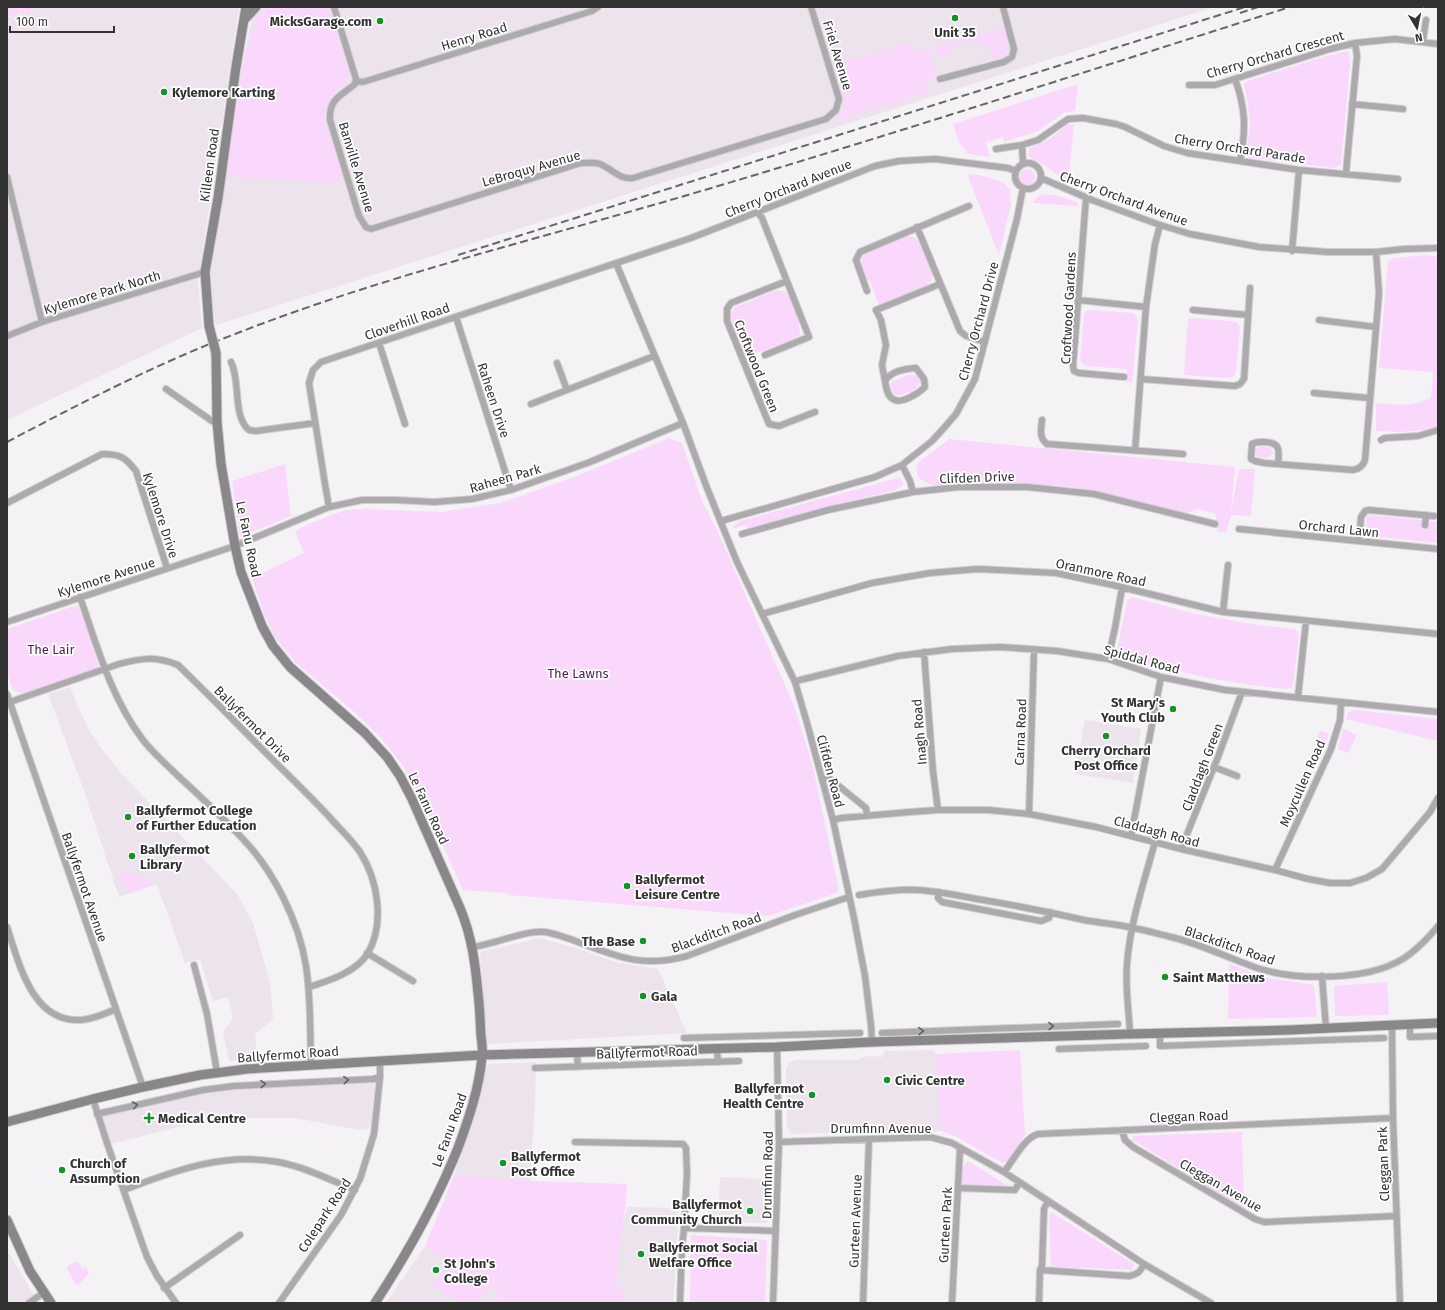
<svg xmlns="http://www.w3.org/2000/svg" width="1445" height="1310" font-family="'Fira Sans',sans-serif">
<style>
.built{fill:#ece3ec}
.green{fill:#fad8fc}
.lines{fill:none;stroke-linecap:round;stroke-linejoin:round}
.street-casing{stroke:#d2cfd2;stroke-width:8}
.secondary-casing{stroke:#d2cfd2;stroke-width:11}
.street{stroke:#acaaac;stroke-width:6}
.secondary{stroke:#898789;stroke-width:9}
.rail{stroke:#686668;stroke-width:2;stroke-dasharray:8 4;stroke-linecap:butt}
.secondary-bridge-casing{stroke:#d2cfd2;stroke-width:11;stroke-linecap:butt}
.secondary-bridge{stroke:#898789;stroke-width:9}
.oneway{stroke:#636263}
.poi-dot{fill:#129427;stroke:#fff;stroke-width:1.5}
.labels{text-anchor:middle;stroke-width:3.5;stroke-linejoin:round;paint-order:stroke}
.poi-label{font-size:13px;font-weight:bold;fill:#333233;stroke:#fff;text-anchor:start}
.street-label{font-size:13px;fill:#333233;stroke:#fff}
.park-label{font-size:13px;fill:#521d56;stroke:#fff}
</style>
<rect width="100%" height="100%" fill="#f5f2f5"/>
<path class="built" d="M34 7H239L198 281 202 328 7 420V17L35 9Z
M254 7H1214L216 325 209 283 223 197 242 67Z
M70 687 78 707 90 732 101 748 120 772 237 894 253 923 270 983 273 1019 255 1034 258 1060 229 1061 223 1032 233 1018 228 997 213 1001 200 959 185 963 157 884 119 897 82 785 48 694Z
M1085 720 1141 729 1133 783 1075 774Z
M540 938 579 949 618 963 658 969 687 1033 487 1044 480 952Z
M934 1050 936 1054 940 1131 856 1132 792 1134 787 1127 786 1070 789 1062 797 1060H858L863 1057 871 1056 883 1057 884 1051Z
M536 1062 535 1105 530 1181 454 1176 468 1133 483 1075 488 1064Z
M375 1082 371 1125 367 1129 360 1130 295 1118H213L111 1144 102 1116 213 1091 258 1086Z
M720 1177 765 1179 769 1182 768 1222 766 1223 708 1222V1204H719Z
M627 1207 679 1208 673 1303H624L625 1294 617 1289V1261L620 1238Z
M425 1246 501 1294 495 1303H386Z
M7 1250 34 1295 25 1303H7Z"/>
<path class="green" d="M7 7H34L35 9 7 17Z
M276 7H330L350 78 332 96 328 103 325 118V124L343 175 337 183 226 176 242 67 257 16 267 9Z
M1004 28 1009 50 1002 58 994 61 992 54H990L988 45 978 47 977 41 949 48 950 54 940 57 939 51 930 53 932 64 937 75 929 80V83L925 93 831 122 842 113 845 100 835 65 836 64 913 42 916 51H922Z
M1347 51 1349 52 1350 64 1341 165 1334 168 1259 159 1248 157 1246 153 1250 126 1248 105 1244 84 1247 81 1326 56Z
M1078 84 1075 111 1065 112 1038 131 1004 142 1003 137 986 142 990 157 968 154 959 142 953 124Z
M1068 124 1074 125 1068 181C1054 174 1043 162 1029 157V149L1049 139Z
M1019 177a8 8 0 1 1 16 0a8 8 0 1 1-16 0Z
M968 174 979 175 1003 182 1010 190 1011 204 999 255 969 179Z
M1042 194C1055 195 1067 197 1079 204L1077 206 1033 203 1037 197Z
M908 236 915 237C921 243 931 265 932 274 933 279 930 282 927 285L879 305 870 282 868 281 860 263 862 257 866 253Z
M1426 255 1438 257V426C1413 433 1401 432 1376 431V403C1398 405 1410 407 1431 398L1433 372 1379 368 1388 261 1395 258Z
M777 290C782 291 786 291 789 296 793 303 801 325 800 334L795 339 745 357 730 318 731 312 735 307Z
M1091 310 1133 313 1136 316 1138 321 1132 383 1126 382 1127 369 1087 366 1083 364 1080 360 1084 313 1087 311Z
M1188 318 1232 321 1237 323 1240 327 1236 372 1233 377 1228 378 1184 375Z
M911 374C917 374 924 381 917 387 912 392 899 397 893 394L890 386 892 381Z
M669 438 682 443 702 501 717 530 795 708 813 767 839 891 831 895 768 916 507 895V891V893L463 890 441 841 404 767 381 738 353 711 296 663 274 636 264 614 252 578 304 553 295 531 309 524 345 510 364 509 441 512 501 503 582 474Z
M949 439 1235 467 1231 512 1239 469H1255L1251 516 1231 515 1226 533 1217 531 1216 514 1198 509 1185 514 1072 487 1011 483 934 485C923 483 911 475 919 462Z
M1261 446C1267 447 1271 446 1273 453 1270 460 1262 459 1256 456 1255 451 1256 448 1261 446Z
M285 464 291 516 240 537 232 481Z
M898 478 902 479 903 485 896 490 822 508 749 528 745 525 732 529 734 526 740 521Z
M1370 515 1421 520 1423 527H1428L1430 521 1438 522V543L1369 536 1365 532 1366 517Z
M1132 597 1191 613 1257 625 1294 629 1296 630 1299 634 1293 685 1291 688 1285 689 1250 685 1204 677 1120 657 1117 650 1127 601Z
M77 605 83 618 99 667 23 694 13 690 7 673V629Z
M1355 710 1438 719V741L1346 719 1347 713Z
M1343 728 1357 735 1348 753 1338 749Z
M1320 731 1329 733 1324 750 1314 745Z
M118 873 132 874 145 878 151 886 128 894Z
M1229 964 1269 978 1314 985 1317 1017 1228 1019Z
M1387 982 1389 1015 1335 1016 1334 986Z
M1020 1050 1025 1135 1011 1156 1007 1161 1002 1163 953 1135 940 1131 936 1054Z
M1242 1132 1244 1209 1133 1140V1136Z
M970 1162 1008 1186 962 1185V1168L966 1163Z
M454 1176 538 1181 627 1184C626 1219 616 1253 617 1289L625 1294 624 1303H495L501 1294 425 1246Z
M1051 1212 1134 1264 1132 1270 1051 1267 1049 1216Z
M691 1235 767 1240 765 1303H690Z
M78 1261 82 1269 86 1267 89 1273 78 1285H76L67 1269 68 1266Z
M448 1262 488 1288 478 1303H460L432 1285Z"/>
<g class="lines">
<g class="street-casing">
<path id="street" d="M334 7 356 79 355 84C341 96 329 98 330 120L359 216 366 227 371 229 581 163C587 163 594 162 600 164 612 169 620 180 633 178L826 119 836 110 839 99 811 7
M1423 41 1426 20
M940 79 1004 62 1012 57 1014 49 1003 7
M1235 79C1246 109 1246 130 1240 161
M356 81 363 82 592 11 598 7
M1189 85H1215L1330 49 1355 43 1395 39 1438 44
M1352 104 1403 109
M1022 145 1023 164
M996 149 1022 145 1038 140 1068 119 1083 118 1116 124 1125 127 1164 146 1187 153 1299 170 1398 179
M1015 176a13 13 0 1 1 26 0a13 13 0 1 1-26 0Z
M1346 173 1357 56 1355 43
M7 177 42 322
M1041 178 1092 200 1160 225 1190 234 1259 247 1328 252H1376L1404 249 1438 248
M1086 198 1073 366 1074 371 1079 373 1124 377
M758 213 762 218 809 337 765 355
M917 227 960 331 966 336 985 342
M1292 251 1299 170
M616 263 683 423 707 488 737 562 795 682 807 723 833 820 854 918 865 976 871 1025 872 1042
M787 281 731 303 727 309V321L769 424 779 426 815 412
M867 291 856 260 860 252 969 206
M1078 300 1146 307
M1193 310 1248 315
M456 317 511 490
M1319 320 1376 327
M7 336 42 322 205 272
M379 343 405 424
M231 362C241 381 232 416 249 430L256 431 315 423
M557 363 567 390
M916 368 924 379 925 387C919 393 901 405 893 399 887 396 886 387 885 381 891 371 904 369 916 368Z
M1141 379 1235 386 1240 384 1244 379 1250 288
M885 381 882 365 886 345 881 320 876 310 940 284
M166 389 212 421 217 422
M1314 393 1369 398
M531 404 654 356
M1042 420C1041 430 1039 438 1047 444L1183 454
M1381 440 1385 438 1418 436 1438 430
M1135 451 1146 307 1155 244 1160 225
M1278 464C1279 450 1281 443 1265 442 1260 442 1256 441 1252 444L1251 459 1255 461 1264 463 1353 470C1359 469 1363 466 1365 460L1379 293 1376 252
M902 465 910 481 913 492
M7 503 102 454C120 454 125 457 136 471L167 568
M329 507 325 484 309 383 313 370 321 362 691 238 875 166 899 161 935 159 1008 168 1016 171
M721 521 875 477 902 465 932 441 943 429 956 414 975 379 1017 219 1023 188
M1425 525 1426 515
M1239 529 1438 549
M742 534 828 510 913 492 959 487H1027L1094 494 1215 524
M1359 541 1361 517 1365 511 1369 510 1434 516
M80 597C97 646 111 698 143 740 153 753 166 764 177 775 199 795 221 816 242 838 273 870 299 921 306 966 311 998 310 1032 311 1065
M1223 612 1228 565
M762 614 872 583 930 573 978 569 1056 573 1113 585 1223 612 1438 634
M7 622 235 546 329 507 362 500H396L435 502 472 499 511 490 590 462 683 423
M924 652 933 771 938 810
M1108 659 1115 628 1122 588
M795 682 800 680 898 656 952 649 1000 647 1057 651 1108 659 1161 677 1225 690 1438 712
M7 694 143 1087
M1298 697 1306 621
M7 703 119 664C142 658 155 656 178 665 210 696 241 728 272 759 292 779 313 799 332 820 341 830 352 840 360 852 378 880 385 923 368 953 357 972 328 981 309 987
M1214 767 1237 776
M822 780 829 778 866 808 867 816
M1029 814 1034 650
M833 820 841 818 910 812 938 810H989L1029 814 1096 827 1181 849 1275 870 1308 879 1330 883H1350L1366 878 1382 869 1430 812 1438 798
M1131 836 1161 677
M1181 849 1218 757 1242 692
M1275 870 1331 749 1340 720 1341 702
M939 892 938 898 942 902 1041 921 1049 918 1050 912
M859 895C878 892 897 889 917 890 937 891 957 895 977 899 1013 905 1049 912 1084 920 1100 923 1117 924 1133 928 1145 930 1158 934 1171 937 1201 944 1228 958 1257 968 1298 981 1374 982 1410 954 1420 946 1430 936 1438 926
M7 927C19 963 32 1023 81 1020 93 1019 105 1014 116 1009
M473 947C494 944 526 930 545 932 558 934 573 940 586 945 623 959 647 967 687 956L795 915 849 897
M367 953 413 981
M194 965 207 1014 217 1072
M1322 976 1326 1028
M1410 1024V1037L1438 1036
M1392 1025 1393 1118 1400 1303
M882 1033 1118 1024
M1160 1033V1046L1384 1038
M1130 1034C1129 1011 1125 987 1127 964 1130 923 1144 882 1155 842
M684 1038 860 1033
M717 1048 718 1062
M1059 1049 1146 1046
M577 1053 578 1067
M535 1068 739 1061
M93 1099 108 1146 147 1257 157 1276 176 1303
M97 1114 203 1090 234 1086 373 1079 380 1077
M1122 1130 1125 1140 1133 1147 1255 1219 1264 1222 1396 1216
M575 1142 683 1144 686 1148 687 1174 684 1228
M779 1142 930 1137 952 1143 1004 1172 1144 1264 1211 1303
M1004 1172C1013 1161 1024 1138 1038 1134L1393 1118
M958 1188 1015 1190 1019 1183
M124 1190C173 1171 224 1152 278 1162 305 1167 330 1180 355 1190
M1048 1201 1044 1209 1042 1266 1040 1270 1129 1276C1138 1274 1140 1272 1144 1264
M164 1288 240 1235
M29 1303 43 1293
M279 1303 341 1215 360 1179 374 1134 380 1077V1062
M680 1303 682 1248 684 1228 776 1231
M773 1303 779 1142 777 1047
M863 1303 869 1139
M952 1303 960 1148
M1039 1303 1040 1270"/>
</g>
<g class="secondary-casing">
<path id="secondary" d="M244 20 256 7
M209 326 205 272 218 198 236 67 246 7
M216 353 217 422 221 464 235 546 241 572 262 626 273 646 290 667 365 733 387 757 400 776 412 799 460 908C472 937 475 962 478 993 480 1008 480 1022 481 1036 482 1043 483 1050 482 1057 479 1089 469 1118 458 1148 436 1203 407 1254 375 1303
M7 1122 93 1099 143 1087 200 1075 247 1069 482 1055 777 1047 872 1042 1130 1034 1289 1030 1438 1023
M7 1220 30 1271 51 1303"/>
</g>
<use href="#street" class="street"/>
<use href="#secondary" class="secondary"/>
<path class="rail" d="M1240 13 1258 7
M458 255 1245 7
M7 442C81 403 156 364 235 334 383 276 539 239 691 194 892 135 1090 70 1290 7"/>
<g class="secondary-bridge-casing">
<path id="secondary-bridge" d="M209 326 216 353"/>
</g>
<use href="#secondary-bridge" class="secondary-bridge"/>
</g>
<defs><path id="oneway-chevron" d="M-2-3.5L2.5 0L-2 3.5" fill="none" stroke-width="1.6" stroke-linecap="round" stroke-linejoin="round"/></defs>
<g class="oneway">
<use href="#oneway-chevron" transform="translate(1051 1026) rotate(-2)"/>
<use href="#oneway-chevron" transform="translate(921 1031) rotate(-2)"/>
<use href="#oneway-chevron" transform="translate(346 1080) rotate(-3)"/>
<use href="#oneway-chevron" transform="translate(263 1084) rotate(-2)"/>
<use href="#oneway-chevron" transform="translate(135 1105) rotate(-14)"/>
</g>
<g class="poi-dot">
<circle cx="955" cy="18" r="4"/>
<circle cx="380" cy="21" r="4"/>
<circle cx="164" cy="92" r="4"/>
<circle cx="1173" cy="709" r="4"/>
<circle cx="1106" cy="736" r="4"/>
<circle cx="128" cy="817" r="4"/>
<circle cx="132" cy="856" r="4"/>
<circle cx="627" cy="886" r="4"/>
<circle cx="643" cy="941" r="4"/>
<circle cx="1165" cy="977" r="4"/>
<circle cx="643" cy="996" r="4"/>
<circle cx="887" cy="1080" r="4"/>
<circle cx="812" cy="1095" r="4"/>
<path d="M147 1112h4v4h4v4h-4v4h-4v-4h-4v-4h4z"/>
<circle cx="503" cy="1163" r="4"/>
<circle cx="62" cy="1170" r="4"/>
<circle cx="750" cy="1211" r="4"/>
<circle cx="641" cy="1254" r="4"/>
<circle cx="436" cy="1270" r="4"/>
</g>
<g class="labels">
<g class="poi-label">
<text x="372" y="26" text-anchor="end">MicksGarage.com</text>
<text x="955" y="37" text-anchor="middle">Unit 35</text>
<text x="172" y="97">Kylemore Karting</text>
<text x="1165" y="707" text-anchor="end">St Mary's<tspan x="1165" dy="15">Youth Club</tspan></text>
<text x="1106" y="755" text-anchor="middle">Cherry Orchard<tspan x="1106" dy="15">Post Office</tspan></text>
<text x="136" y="815">Ballyfermot College<tspan x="136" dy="15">of Further Education</tspan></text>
<text x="140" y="854">Ballyfermot<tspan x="140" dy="15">Library</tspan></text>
<text x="635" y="884">Ballyfermot<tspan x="635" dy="15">Leisure Centre</tspan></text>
<text x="635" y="946" text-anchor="end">The Base</text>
<text x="1173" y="982">Saint Matthews</text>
<text x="651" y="1001">Gala</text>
<text x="895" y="1085">Civic Centre</text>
<text x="804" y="1093" text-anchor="end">Ballyfermot<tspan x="804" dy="15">Health Centre</tspan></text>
<text x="158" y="1123">Medical Centre</text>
<text x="511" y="1161">Ballyfermot<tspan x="511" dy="15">Post Office</tspan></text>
<text x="70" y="1168">Church of<tspan x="70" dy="15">Assumption</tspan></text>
<text x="742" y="1209" text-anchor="end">Ballyfermot<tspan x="742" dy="15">Community Church</tspan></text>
<text x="649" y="1252">Ballyfermot Social<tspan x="649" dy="15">Welfare Office</tspan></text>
<text x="444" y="1268">St John's<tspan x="444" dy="15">College</tspan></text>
</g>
<g class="street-label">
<text transform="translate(474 36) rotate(-17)" y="5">Henry Road</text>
<text transform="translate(1275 54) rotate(-16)" y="5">Cherry Orchard Crescent</text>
<text transform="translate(838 55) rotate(73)" y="5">Friel Avenue</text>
<text transform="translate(1240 148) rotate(9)" y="5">Cherry Orchard Parade</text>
<text transform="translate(209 165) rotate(-82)" y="5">Killeen Road</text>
<text transform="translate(357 167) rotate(73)" y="5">Banville Avenue</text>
<text transform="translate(531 168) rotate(-16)" y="5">LeBroquy Avenue</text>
<text transform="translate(788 188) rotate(-22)" y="5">Cherry Orchard Avenue</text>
<text transform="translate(1124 198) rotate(20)" y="5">Cherry Orchard Avenue</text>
<text transform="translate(102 292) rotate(-17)" y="5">Kylemore Park North</text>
<text transform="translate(1068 308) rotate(-87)" y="5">Croftwood Gardens</text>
<text transform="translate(407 321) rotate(-19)" y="5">Cloverhill Road</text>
<text transform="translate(978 321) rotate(-75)" y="5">Cherry Orchard Drive</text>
<text transform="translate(757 366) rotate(68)" y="5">Croftwood Green</text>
<text transform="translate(494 400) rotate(72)" y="5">Raheen Drive</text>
<text transform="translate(977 477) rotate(-2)" y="5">Clifden Drive</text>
<text transform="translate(505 478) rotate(-16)" y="5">Raheen Park</text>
<text transform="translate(161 515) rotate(72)" y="5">Kylemore Drive</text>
<text transform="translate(1339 528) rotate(6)" y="5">Orchard Lawn</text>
<text transform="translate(249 539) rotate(78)" y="5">Le Fanu Road</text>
<text transform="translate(1101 572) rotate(12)" y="5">Oranmore Road</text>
<text transform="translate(106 577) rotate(-18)" y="5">Kylemore Avenue</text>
<text transform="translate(1142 659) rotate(15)" y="5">Spiddal Road</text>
<text transform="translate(253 724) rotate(45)" y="5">Ballyfermot Drive</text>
<text transform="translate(919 732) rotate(-95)" y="5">Inagh Road</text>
<text transform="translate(1020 732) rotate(-88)" y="5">Carna Road</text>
<text transform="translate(1202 767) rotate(-69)" y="5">Claddagh Green</text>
<text transform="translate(831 771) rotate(75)" y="5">Clifden Road</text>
<text transform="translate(1302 783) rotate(-66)" y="5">Moycullen Road</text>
<text transform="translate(429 808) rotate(65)" y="5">Le Fanu Road</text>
<text transform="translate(1157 831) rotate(15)" y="5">Claddagh Road</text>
<text transform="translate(85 887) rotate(71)" y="5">Ballyfermot Avenue</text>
<text transform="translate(716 932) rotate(-20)" y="5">Blackditch Road</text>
<text transform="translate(1230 945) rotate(19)" y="5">Blackditch Road</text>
<text transform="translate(647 1052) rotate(-2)" y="5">Ballyfermot Road</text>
<text transform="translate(288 1054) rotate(-4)" y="5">Ballyfermot Road</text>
<text transform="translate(1189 1116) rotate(-2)" y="5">Cleggan Road</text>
<text x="881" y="1133">Drumfinn Avenue</text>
<text transform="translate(449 1130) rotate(-70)" y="5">Le Fanu Road</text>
<text transform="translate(1383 1164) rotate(-92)" y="5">Cleggan Park</text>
<text transform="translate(767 1175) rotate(-89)" y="5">Drumfinn Road</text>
<text transform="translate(1221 1185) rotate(30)" y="5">Cleggan Avenue</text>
<text transform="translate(324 1215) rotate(-57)" y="5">Colepark Road</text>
<text transform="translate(855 1221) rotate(-88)" y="5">Gurteen Avenue</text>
<text transform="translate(945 1225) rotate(-87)" y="5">Gurteen Park</text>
</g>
<g class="park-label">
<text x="51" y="654">The Lair</text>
<text x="578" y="678">The Lawns</text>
</g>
</g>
<rect width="1445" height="1310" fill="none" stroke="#333233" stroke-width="16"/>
<g transform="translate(1417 28) rotate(170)" stroke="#ffffff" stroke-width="3" paint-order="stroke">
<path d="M0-3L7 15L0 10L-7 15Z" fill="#333233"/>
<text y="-6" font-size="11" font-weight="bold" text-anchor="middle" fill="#333233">N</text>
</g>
<path d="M10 26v6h104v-6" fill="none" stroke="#333233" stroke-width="2"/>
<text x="16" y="26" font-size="12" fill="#333233" stroke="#ffffff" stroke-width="3" paint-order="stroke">100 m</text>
</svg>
